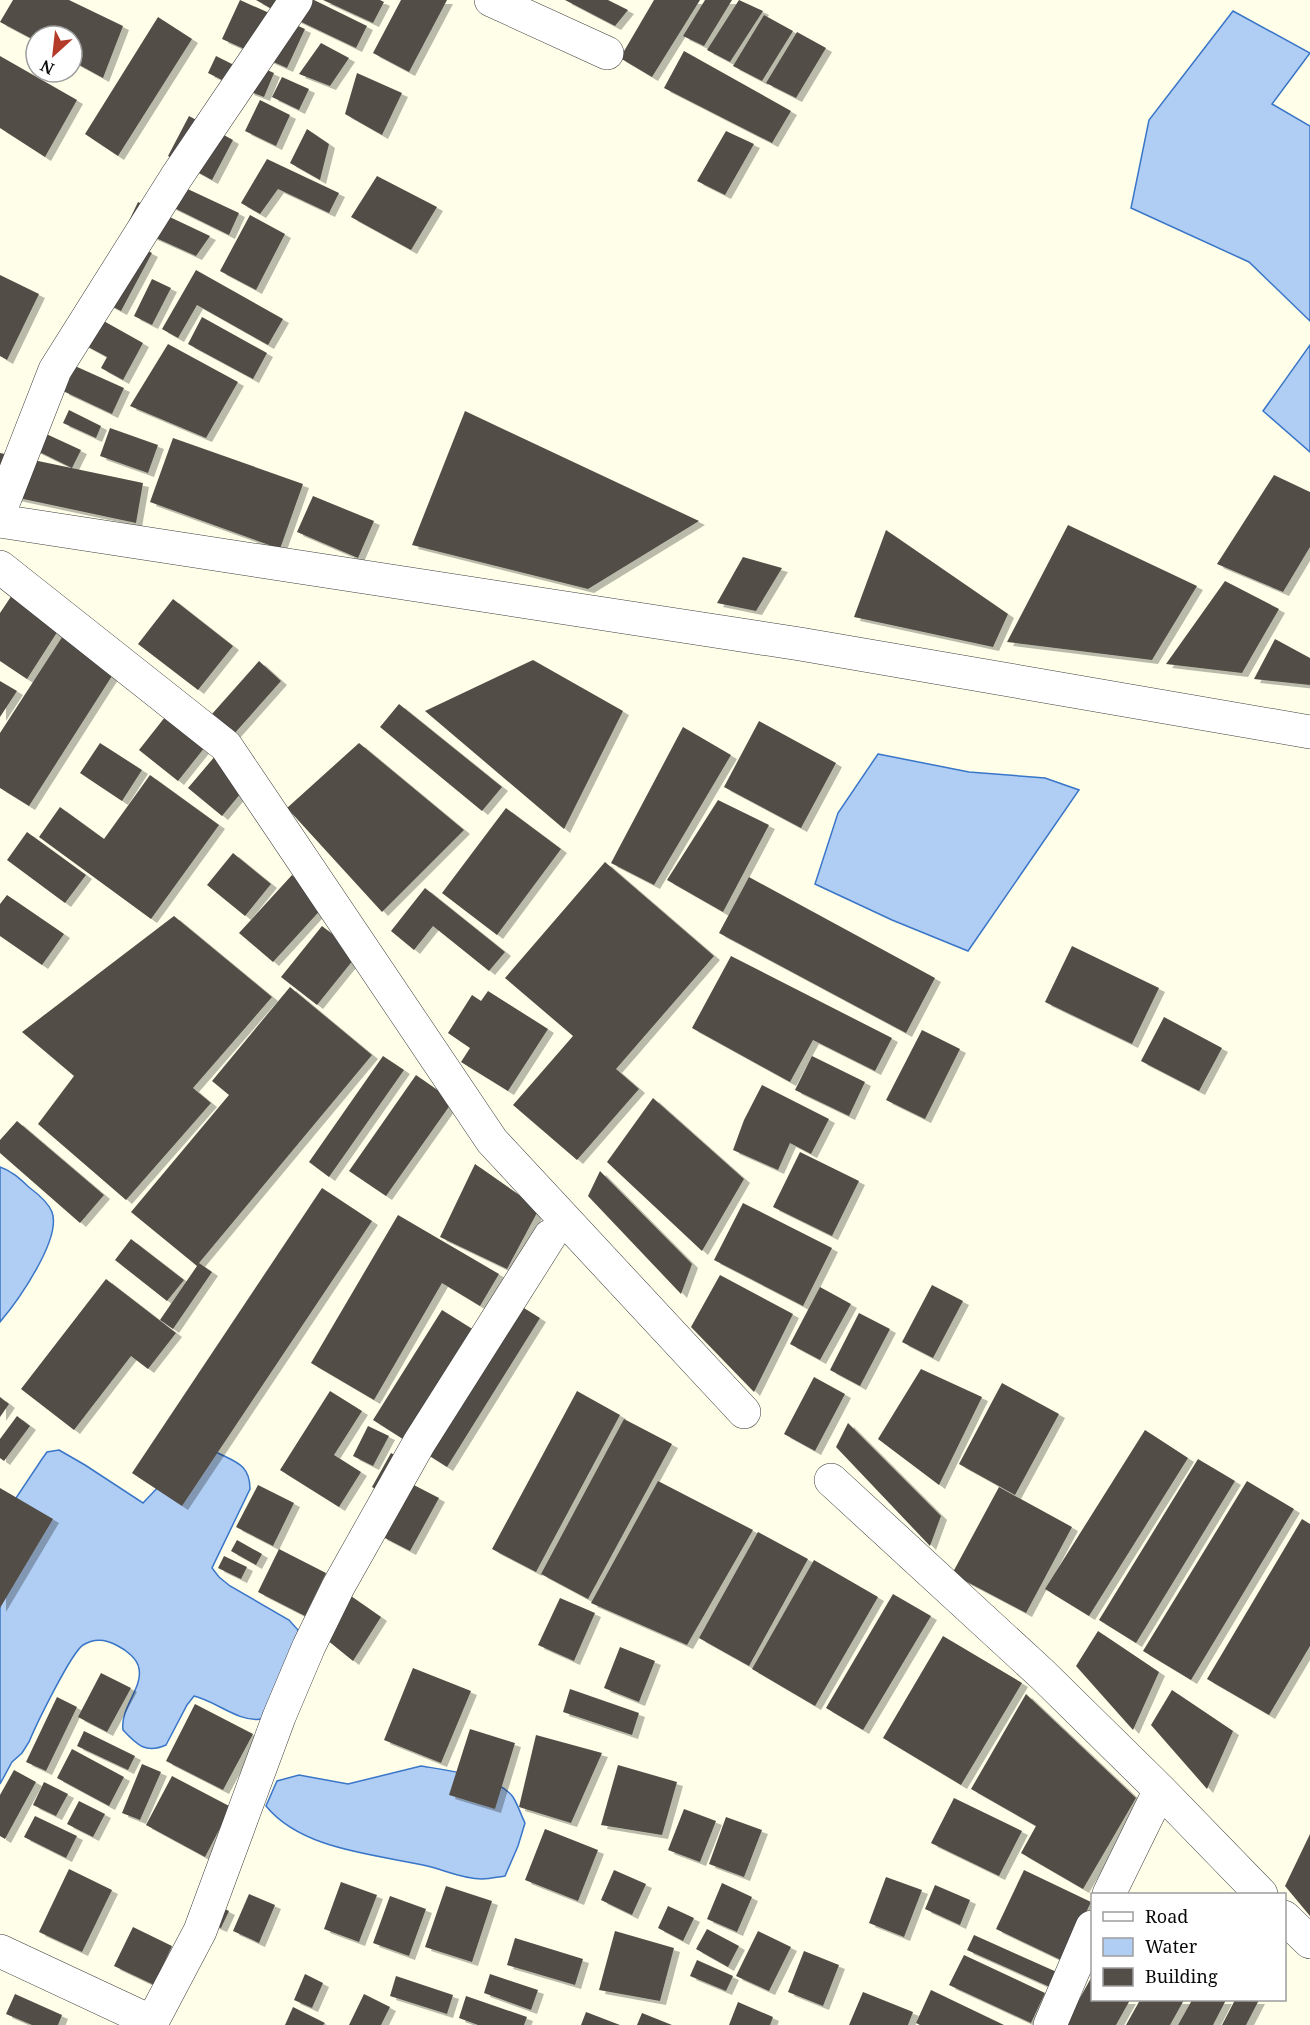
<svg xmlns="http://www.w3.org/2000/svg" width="1310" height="2025" font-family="'Noto Serif',serif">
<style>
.water{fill:#b0cef3;stroke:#3975c8;stroke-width:1.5}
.building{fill:#534e47;filter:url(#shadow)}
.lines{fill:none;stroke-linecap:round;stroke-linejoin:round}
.minor-casing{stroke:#3d3d3d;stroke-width:34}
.minor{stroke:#fff;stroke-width:33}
</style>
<defs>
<filter id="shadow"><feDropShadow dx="6" dy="4" stdDeviation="0" flood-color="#0004"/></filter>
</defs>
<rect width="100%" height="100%" fill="#fefee9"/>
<path class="water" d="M1233 11 1310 53 1272 104 1310 126V321L1249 262 1131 208 1149 120Z
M1310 345V452L1263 411Z
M878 754 969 772 1045 778 1079 790 968 951 892 920 815 884 838 813Z
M0 1167C12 1171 21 1180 30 1188 38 1194 48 1202 52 1212 62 1239 17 1302 0 1322Z
M59 1450 85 1465 143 1503 160 1485 216 1452C235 1462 250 1464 250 1489L212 1568 219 1577 230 1586 289 1620 298 1630 300 1643 262 1719C239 1723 216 1701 194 1696L187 1705 166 1745C146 1754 137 1745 123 1730 120 1708 143 1688 139 1669 138 1659 126 1650 118 1646 106 1639 94 1638 83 1645 71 1653 36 1725 29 1742L22 1753 12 1762 0 1784V1522L42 1459 47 1452Z
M421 1766C445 1770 498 1776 513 1797 518 1805 521 1815 525 1823L518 1846 505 1876C498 1877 489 1879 482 1879 461 1879 443 1869 423 1865 372 1854 301 1849 266 1806L277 1781 299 1775 348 1784Z"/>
<path class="building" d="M13 0H69L123 26 103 78 72 61V36H36V41L0 22Z
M240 0 305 29 287 68 222 39Z
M256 0H293L284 16Z
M305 0H314L367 26 356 48 295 19Z
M323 0H380L384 2 373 23Z
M401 0H447L409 72 373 53Z
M565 0H608L628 10 615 26Z
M654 0H700L652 77 620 58Z
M705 0H732L704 46 683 36Z
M739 0 763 11 730 62 707 50Z
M764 15 793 31 762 81 733 66Z
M158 17 192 39 118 156 85 134Z
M797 32 826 48 796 98 766 83Z
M321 43 349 58 330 86 299 74Z
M684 51 791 111 772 143 664 88Z
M0 56 77 100 45 157 0 128Z
M216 56 246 71 238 88 208 73Z
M258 66 274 73 264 97 248 91Z
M357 73 402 93 382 135 345 114Z
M282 77 309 89 299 110 272 97Z
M260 100 290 115 276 146 245 131Z
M189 116 233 140 212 180 168 156Z
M307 129 329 144 320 180 290 163Z
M726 131 754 144 725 195 697 181Z
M267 159 339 193 329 213 278 189 260 214 241 203Z
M377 176 437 207 411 250 351 217Z
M177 184 239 213 229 235 168 205Z
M138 202 210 236 196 256 127 225Z
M250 215 285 234 256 290 220 271Z
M123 238 152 253 121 311 92 296Z
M196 270 283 319 268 345 197 305 178 338 162 329Z
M0 275 39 294 7 360 0 356Z
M152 279 171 288 152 325 134 316Z
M93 315 143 343 123 380 101 368 107 357 79 342Z
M202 317 267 353 253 379 188 344Z
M168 344 238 382 206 438 130 406Z
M75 366 124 388 112 414 63 391Z
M69 410 101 426 96 438 63 423Z
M465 411 699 521 588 589 412 545Z
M29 426 81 450 72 468 21 443Z
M110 428 158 445 148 473 100 456Z
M173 438 303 484 280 549 150 502Z
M0 453 143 483 136 523 0 494Z
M1274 475 1310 492V547L1283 592 1217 564Z
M313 496 374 521 358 558 297 532Z
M1068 525 1197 586 1152 660 1007 642Z
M886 530 1008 614 993 647 854 617Z
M743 557 782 568 756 611 717 603Z
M1225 581 1279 609 1242 673 1166 664Z
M14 592 63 623 27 679 0 661V613Z
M173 599 233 646 198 690 138 644Z
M66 631 119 665 29 806 0 788V733Z
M1275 639 1310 658V685L1254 679Z
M533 660 623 711 564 829 425 711Z
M259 661 281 681 234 734 212 714Z
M0 681 17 691 0 717Z
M399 704 502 787 482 811 380 727Z
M165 717 205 747 178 781 139 750Z
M759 721 836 763 801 828 724 787Z
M683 727 731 755 654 885 611 863Z
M100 743 142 770 122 801 80 773Z
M359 743 464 830 382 912 287 808Z
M216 755 250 782 222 816 188 788Z
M150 775 219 825 151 919 39 837 60 807 104 839Z
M718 800 769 825 723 912 667 880Z
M506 808 561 849 497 935 442 893Z
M27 832 86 875 65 903 7 860Z
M233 853 271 884 245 916 207 885Z
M605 862 714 956 616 1069 639 1089 577 1160 513 1105 573 1036 505 978Z
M292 875 325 905 273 962 239 933Z
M749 877 935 978 906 1033 719 933Z
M425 888 505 952 489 971 433 926 414 950 391 931Z
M7 895 64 934 42 965 0 936V904Z
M174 916 272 997 193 1088 211 1103 126 1200 38 1124 74 1076 22 1032Z
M322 926 358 954 317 1005 281 977Z
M1072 946 1159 988 1132 1044 1045 1002Z
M731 956 892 1038 875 1071 813 1040 790 1082 692 1028Z
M290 987 372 1055 199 1263 212 1272 173 1329 160 1320 197 1266 131 1212 229 1095 212 1081Z
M488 991 548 1029 508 1091 461 1062 470 1048 448 1033 472 995 481 1001Z
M1164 1017 1222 1048 1199 1091 1141 1061Z
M922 1030 960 1049 925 1119 886 1100Z
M383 1056 404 1070 329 1177 309 1162Z
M812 1056 865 1082 849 1116 795 1090Z
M416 1075 453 1101 386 1196 349 1171Z
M762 1085 829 1119 811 1154 790 1143 778 1170 733 1150 744 1120Z
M653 1098 744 1179 702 1251 607 1162Z
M17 1121 104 1195 80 1223 0 1153V1140Z
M800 1152 859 1181 832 1236 773 1207Z
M475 1164 539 1209 507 1269 440 1237Z
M600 1171 692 1264 681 1294 588 1196Z
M322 1188 372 1221 182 1506 132 1473Z
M743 1203 832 1248 803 1306 714 1260Z
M398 1215 499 1274 480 1306 442 1283 374 1400 311 1363Z
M131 1239 184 1280 167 1301 115 1260Z
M720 1275 793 1314 754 1392 691 1327Z
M106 1279 176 1333 148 1369 131 1356 74 1430 21 1389Z
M932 1285 963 1301 933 1358 902 1342Z
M820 1287 851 1304 820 1360 790 1344Z
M498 1292 540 1318 447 1467 373 1420 442 1310 474 1330Z
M859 1313 890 1329 860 1386 830 1370Z
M921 1369 982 1397 939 1485 878 1439Z
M814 1377 845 1394 815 1451 784 1434Z
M1002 1383 1059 1414 1015 1495 959 1464Z
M330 1391 362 1411 334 1455 361 1472 339 1507 280 1470Z
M577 1391 620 1415 536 1572 492 1549Z
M0 1397 9 1404 0 1417Z
M17 1416 30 1426 4 1461 0 1458V1439Z
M624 1419 672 1444 588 1599 541 1574Z
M848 1423 941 1516 930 1546 836 1447Z
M368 1426 389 1436 373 1466 353 1456Z
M1145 1430 1188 1458 1089 1616 1045 1589Z
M391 1453 402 1459 382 1493 372 1487Z
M1198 1459 1235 1481 1136 1643 1099 1620Z
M658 1481 753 1530 687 1645 591 1603Z
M1247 1481 1294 1509 1191 1680 1143 1651Z
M410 1483 439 1498 410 1551 381 1536Z
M258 1485 294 1503 273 1546 236 1527Z
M999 1487 1072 1527 1026 1613 952 1574Z
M0 1488 53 1519 0 1608Z
M1302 1519 1310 1524V1646L1269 1715 1207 1679Z
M758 1532 808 1559 749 1666 699 1638Z
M237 1540 262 1554 256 1565 231 1551Z
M279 1549 326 1573 305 1616 258 1592Z
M224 1556 247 1567 241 1579 218 1568Z
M814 1560 878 1597 815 1706 752 1669Z
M338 1587 381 1617 353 1661 316 1631Z
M893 1594 931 1616 863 1730 826 1708Z
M560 1598 595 1613 574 1661 538 1645Z
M1098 1631 1159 1672 1133 1730 1076 1666Z
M943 1636 1022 1683 961 1785 883 1738Z
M620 1647 655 1661 639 1702 604 1688Z
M413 1668 471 1691 441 1763 384 1740Z
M101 1673 131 1688 107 1732 78 1717Z
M570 1689 639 1713 632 1735 563 1712Z
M1172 1690 1233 1731 1207 1789 1151 1725Z
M1026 1694 1136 1798 1083 1889 1021 1853 1036 1826 971 1789Z
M57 1697 77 1707 46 1771 26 1762Z
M195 1704 253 1734 223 1790 166 1761Z
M470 1729 515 1743 495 1809 449 1795Z
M84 1731 135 1756 128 1770 77 1746Z
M536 1735 602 1753 571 1823 519 1807Z
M72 1749 124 1777 109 1806 57 1778Z
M142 1764 161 1772 140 1820 122 1813Z
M618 1765 677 1782 662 1835 601 1825Z
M14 1770 36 1782 5 1839 0 1836V1795Z
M172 1776 231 1807 205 1857 146 1825Z
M44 1782 68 1794 56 1816 33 1805Z
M954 1798 1022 1831 999 1876 931 1843Z
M79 1801 105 1814 93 1837 67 1824Z
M684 1809 716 1821 700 1862 668 1850Z
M35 1816 77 1836 66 1858 24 1837Z
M726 1817 762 1830 744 1877 709 1864Z
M545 1829 598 1850 578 1901 525 1880Z
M1310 1834V1916L1285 1886Z
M69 1869 112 1890 82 1952 39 1932Z
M614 1870 646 1884 632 1915 601 1900Z
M1024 1870 1091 1902 1063 1961 996 1929Z
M886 1877 922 1890 904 1937 869 1923Z
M341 1882 377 1895 359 1942 324 1929Z
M722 1883 752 1897 737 1932 707 1919Z
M935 1885 970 1900 960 1925 925 1909Z
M446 1886 492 1901 472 1962 425 1947Z
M249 1894 275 1905 259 1943 233 1931Z
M390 1896 426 1909 409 1956 373 1943Z
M217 1905 229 1911 221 1928 209 1923Z
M668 1906 694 1918 683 1941 658 1928Z
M133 1927 172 1946 154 1985 114 1966Z
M707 1929 739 1946 728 1967 696 1949Z
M615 1931 674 1948 660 2001 599 1990Z
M758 1931 791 1947 769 1991 736 1976Z
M974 1935 1059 1973 1052 1988 967 1950Z
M515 1938 583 1959 575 1985 507 1965Z
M804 1951 839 1965 823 2006 788 1992Z
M964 1955 1045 1993 1031 2023 949 1985Z
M697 1960 733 1976 726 1991 690 1976Z
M305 1974 323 1983 312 2008 294 2000Z
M490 1974 538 1990 531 2010 484 1993Z
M396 1976 453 1995 447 2014 390 1996Z
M1091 1978 1092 1979V2000H1130L1116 2025H1065Z
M931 1990 1004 2025H920L916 2023Z
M863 1992 913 2012 908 2025H849Z
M15 1994 62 2015 58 2025H32L6 2014Z
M364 1994 390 2007 381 2025H349Z
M466 1996 527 2017 524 2025H478L459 2018Z
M1140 2000H1184L1170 2025H1126Z
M1192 2000H1226L1213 2025H1178Z
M1235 2000H1259L1246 2025H1222Z
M738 2002 773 2017 770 2025H729Z
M293 2007 325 2023 323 2025H285Z
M586 2012 620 2025H581Z
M642 2013 672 2025H637Z"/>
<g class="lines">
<g class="minor-casing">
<path id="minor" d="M491 0 607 53
M0 511 55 370 177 176 296 0
M0 521 800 644 1310 732
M0 567 226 746 492 1141 744 1412
M831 1480 1043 1675 1160 1790 1261 1894
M1109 1894 1160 1790
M1284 1917 1310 1942
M0 1951 152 2022 200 1931 279 1717 309 1646 338 1587 419 1443 550 1236
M1050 2025 1092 1927"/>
</g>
<use href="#minor" class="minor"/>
</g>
<rect x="1091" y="1893" width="195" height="108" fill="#ffffff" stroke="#9d9d9d" stroke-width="1.5"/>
<rect x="1103" y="1912" width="30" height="9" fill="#ffffff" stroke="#9d9d9d" stroke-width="1.5"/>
<text x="1145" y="1923" font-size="18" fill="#0a0a0a">Road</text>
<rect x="1103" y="1938" width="30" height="18" fill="#b0cef3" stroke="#9d9d9d" stroke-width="1.5"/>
<text x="1145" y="1953" font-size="18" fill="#0a0a0a">Water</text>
<rect x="1103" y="1968" width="30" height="18" fill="#534e47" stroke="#9d9d9d" stroke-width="1.5"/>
<text x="1145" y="1983" font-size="18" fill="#0a0a0a">Building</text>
<g transform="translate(54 54) rotate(207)"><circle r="28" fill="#ffffff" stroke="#9d9d9d" stroke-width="1.5"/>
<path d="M0-4.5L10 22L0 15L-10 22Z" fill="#b43b29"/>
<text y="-9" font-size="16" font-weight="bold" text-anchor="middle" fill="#0a0a0a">N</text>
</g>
</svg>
